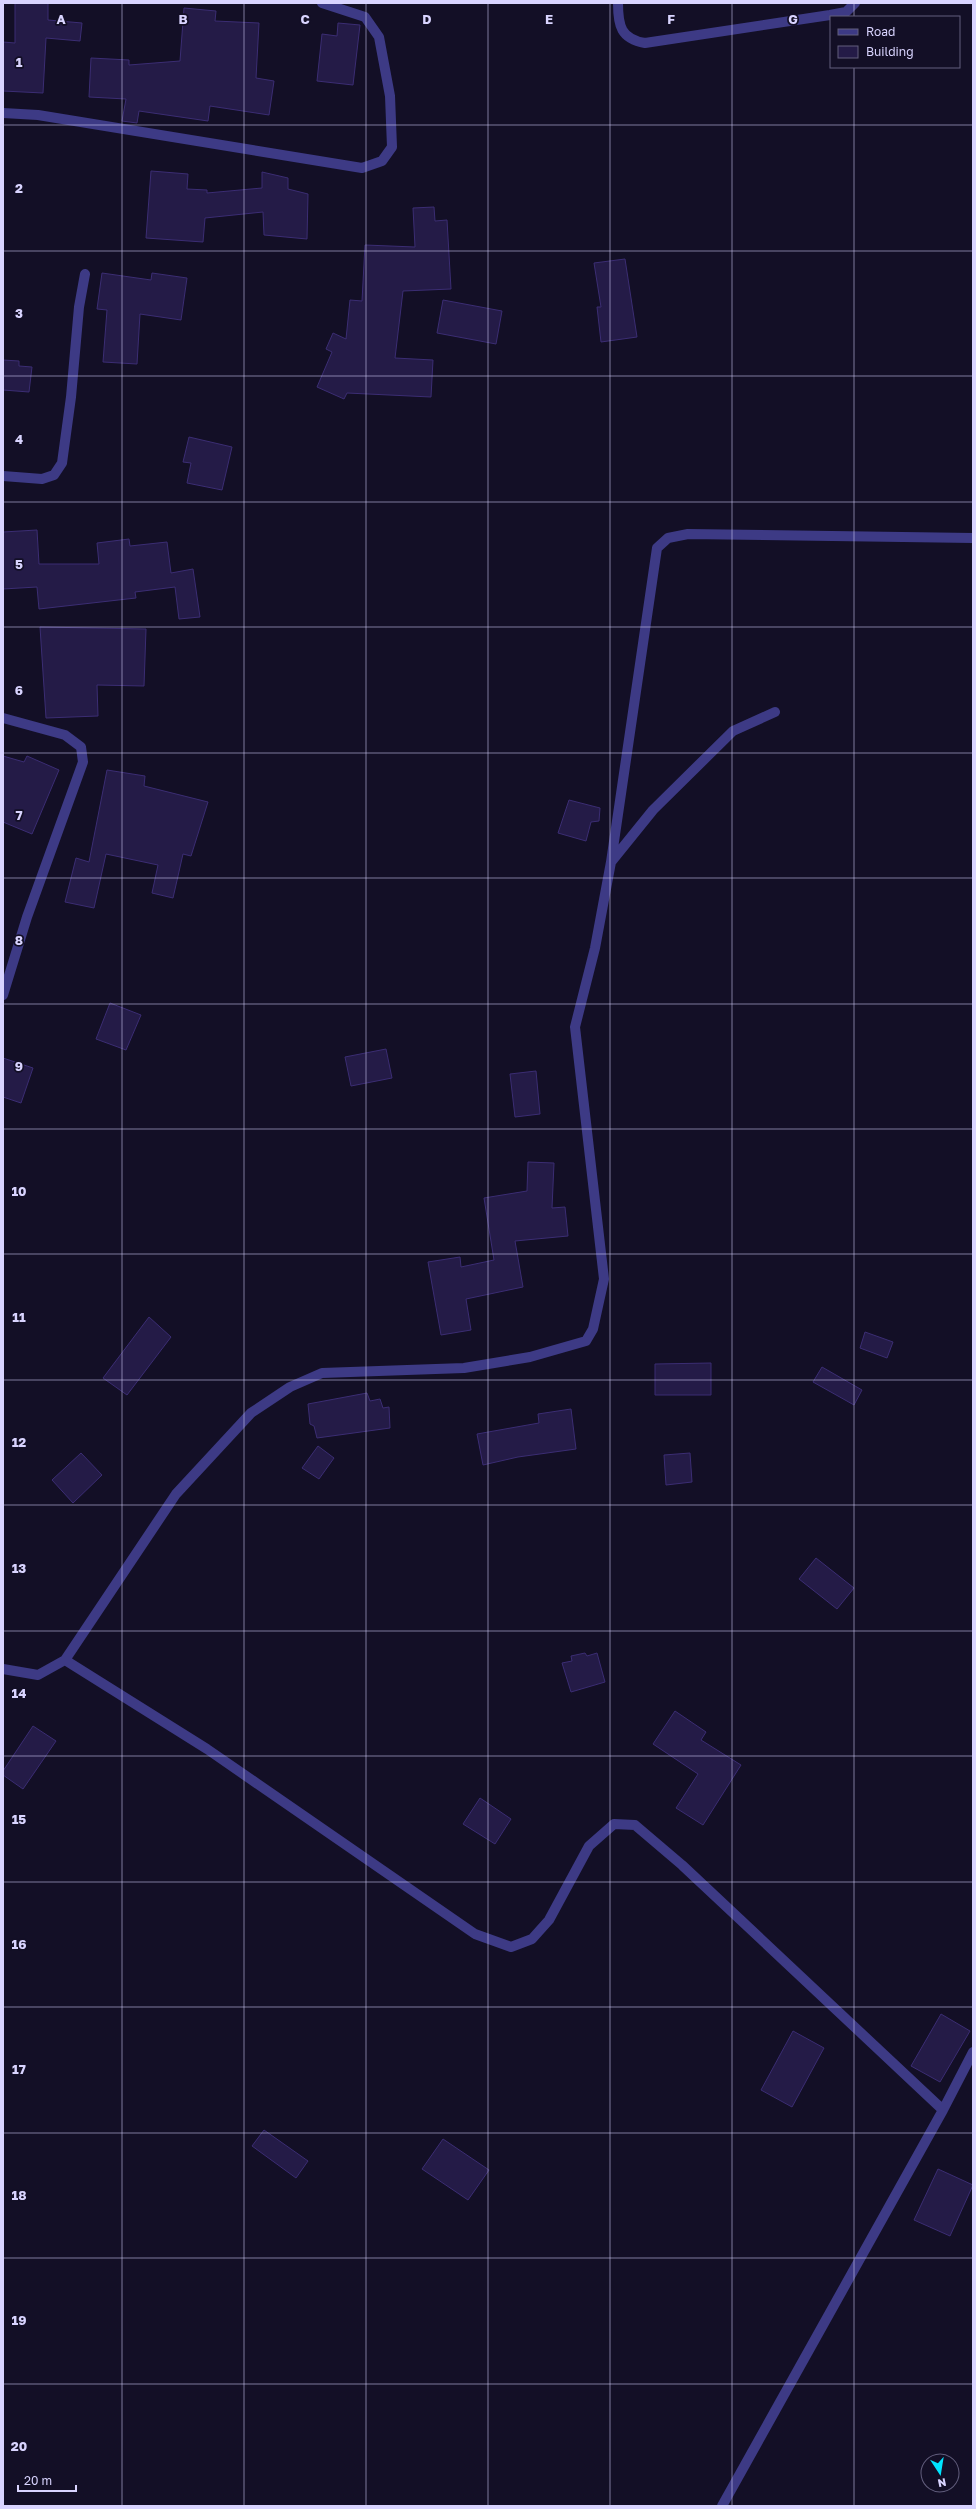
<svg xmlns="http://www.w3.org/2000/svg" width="976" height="2509" font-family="'Golos Text',sans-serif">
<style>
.building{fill:#241b47;stroke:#3b2d73}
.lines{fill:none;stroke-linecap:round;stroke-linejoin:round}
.minor{stroke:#3d3a85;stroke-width:10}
.grid{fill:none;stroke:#d9d4ff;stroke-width:1;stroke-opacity:0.55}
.grid-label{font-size:13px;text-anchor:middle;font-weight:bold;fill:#d9d4ff;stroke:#130f26;stroke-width:3.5;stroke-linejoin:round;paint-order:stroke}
</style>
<rect width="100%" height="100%" fill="#130f26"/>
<path class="building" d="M15 3H48V20L82 23 80 41 46 38 43 93 3 91V42L15 43Z
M184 8 216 11 215 21 259 23 256 78 274 81 269 115 210 106 208 121 139 111 137 123 122 121 126 99 89 97 91 58 129 60V65L180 61Z
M338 23 360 25 353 85 317 81 322 34 337 36Z
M151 171 188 174 187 189 207 190V193L262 188V172L288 178V189L308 194 307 239 264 235 263 212 205 218 203 242 146 238Z
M434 207 435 221 447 220 451 289 403 291 395 358 433 360 431 397 347 393 344 399 317 387 332 352 326 349 333 333 346 339 350 300 362 301 365 245 415 247 413 208Z
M625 259 637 337 601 342 597 307H601L594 263Z
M102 273 151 280 152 273 187 278 181 320 140 314 137 364 103 362 107 310 97 309Z
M443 300 502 311 496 344 437 333Z
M3 360 19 361V366L32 367 29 392 3 390Z
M189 437 232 447 222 490 187 483 191 463 183 462Z
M37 530 39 564H99L97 543 129 539 130 546 167 542 171 573 193 569 200 617 179 619 175 587 135 592 136 598 39 609 37 587 3 589V532Z
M40 627 146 629 144 686 97 685 98 716 46 718Z
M3 756 24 762 27 756 59 770 32 834 3 822Z
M107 770 145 776 144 786 208 802 191 856 183 854 173 898 152 893 158 865 106 854 94 908 65 902 76 858 89 862Z
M569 800 600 808 599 821 591 822 586 841 558 833Z
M110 1003 141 1015 126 1050 96 1039Z
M386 1049 392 1078 351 1086 345 1057Z
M3 1058 33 1068 21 1103 3 1097Z
M536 1071 540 1114 515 1117 510 1074Z
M528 1162 554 1163 552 1208 565 1207 568 1236 515 1241 523 1287 466 1299 471 1330 441 1335 428 1262 460 1257 461 1267 494 1260 484 1198 527 1191Z
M149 1317 171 1337 127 1395 103 1378Z
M865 1332 893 1342 887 1358 860 1348Z
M711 1363V1395H655V1364Z
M822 1367 862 1390 854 1405 813 1382Z
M367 1393 370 1401 380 1399 383 1408 389 1407 390 1428 317 1438 314 1426 310 1424 308 1404Z
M571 1409 576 1449 518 1457 483 1465 477 1434 539 1423 538 1414Z
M318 1446 334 1458 319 1479 302 1468Z
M81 1453 102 1475 73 1503 52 1480Z
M690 1453 692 1482 666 1485 664 1455Z
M816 1558 854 1588 837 1609 799 1579Z
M585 1653 587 1656 597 1653 605 1682 571 1692 562 1663 572 1661 571 1656Z
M675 1711 706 1732 701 1740 741 1765 703 1825 676 1808 698 1774 653 1744Z
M33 1726 56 1741 23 1789 3 1775V1771Z
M480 1798 511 1819 495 1844 463 1824Z
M941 2014 970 2031 940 2082 911 2066Z
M793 2031 824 2048 792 2107 761 2090Z
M264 2130 308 2161 296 2178 252 2146Z
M443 2139 489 2170 468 2200 422 2169Z
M938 2169 973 2185 950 2236 914 2220Z"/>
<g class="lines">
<path class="minor" d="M618 3C618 26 621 39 645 43L830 15 846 12 855 3
M3 113 38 115 362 168 382 161 392 147 390 96 379 37 365 17 322 3
M3 476 42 479 54 475 62 463 71 397 79 307 85 274
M3 718 65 735 81 747 83 762 27 917 3 995
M611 862 657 548 668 538 688 534 973 538
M65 1660 207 1749 475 1934 511 1947 532 1939 549 1920 589 1846 614 1824 635 1825 682 1865 943 2110
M3 1669 38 1675 65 1660 176 1494 251 1413 290 1387 322 1373 464 1368 530 1357 586 1341 593 1329 604 1279 575 1027 595 948 611 862 653 810 733 731 775 712
M722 2506 943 2110 973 2052"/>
</g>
<path class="grid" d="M122 3V2506M244 3V2506M366 3V2506M488 3V2506M610 3V2506M732 3V2506M854 3V17M854 67V2506M3 125H973M3 251H973M3 376H973M3 502H973M3 627H973M3 753H973M3 878H973M3 1004H973M3 1129H973M3 1254H973M3 1380H973M3 1505H973M3 1631H973M3 1756H973M3 1882H973M3 2007H973M3 2133H973M3 2258H973M3 2384H973"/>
<g class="grid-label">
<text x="61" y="24">A</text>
<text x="183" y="24">B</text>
<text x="305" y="24">C</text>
<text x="427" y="24">D</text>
<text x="549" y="24">E</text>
<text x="671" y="24">F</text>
<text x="793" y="24">G</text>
<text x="19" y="67">1</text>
<text x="19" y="193">2</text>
<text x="19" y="318">3</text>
<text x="19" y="444">4</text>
<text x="19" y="569">5</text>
<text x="19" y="695">6</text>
<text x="19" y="820">7</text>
<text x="19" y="945">8</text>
<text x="19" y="1071">9</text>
<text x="19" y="1196">10</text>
<text x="19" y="1322">11</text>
<text x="19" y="1447">12</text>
<text x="19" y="1573">13</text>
<text x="19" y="1698">14</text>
<text x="19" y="1824">15</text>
<text x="19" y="1949">16</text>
<text x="19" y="2074">17</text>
<text x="19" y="2200">18</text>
<text x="19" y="2325">19</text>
<text x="19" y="2451">20</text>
</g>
<rect width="976" height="2509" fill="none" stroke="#d9d4ff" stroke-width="8"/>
<rect x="830" y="16" width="130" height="52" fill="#130f26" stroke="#625e7d"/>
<rect x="838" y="29" width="20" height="6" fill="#3d3a85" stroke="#625e7d"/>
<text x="866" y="36" font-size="12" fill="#d9d4ff">Road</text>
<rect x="838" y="46" width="20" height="12" fill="#241b47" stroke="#625e7d"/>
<text x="866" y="56" font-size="12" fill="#d9d4ff">Building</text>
<g transform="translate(940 2473) rotate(168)"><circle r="19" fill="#130f26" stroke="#625e7d"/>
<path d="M0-3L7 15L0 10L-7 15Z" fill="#00e5ff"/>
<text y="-6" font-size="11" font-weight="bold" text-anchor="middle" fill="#d9d4ff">N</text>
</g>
<path d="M18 2485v6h58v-6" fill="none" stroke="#d9d4ff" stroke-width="2"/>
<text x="24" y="2485" font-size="12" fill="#d9d4ff" stroke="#130f26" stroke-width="3" paint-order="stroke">20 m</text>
</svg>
